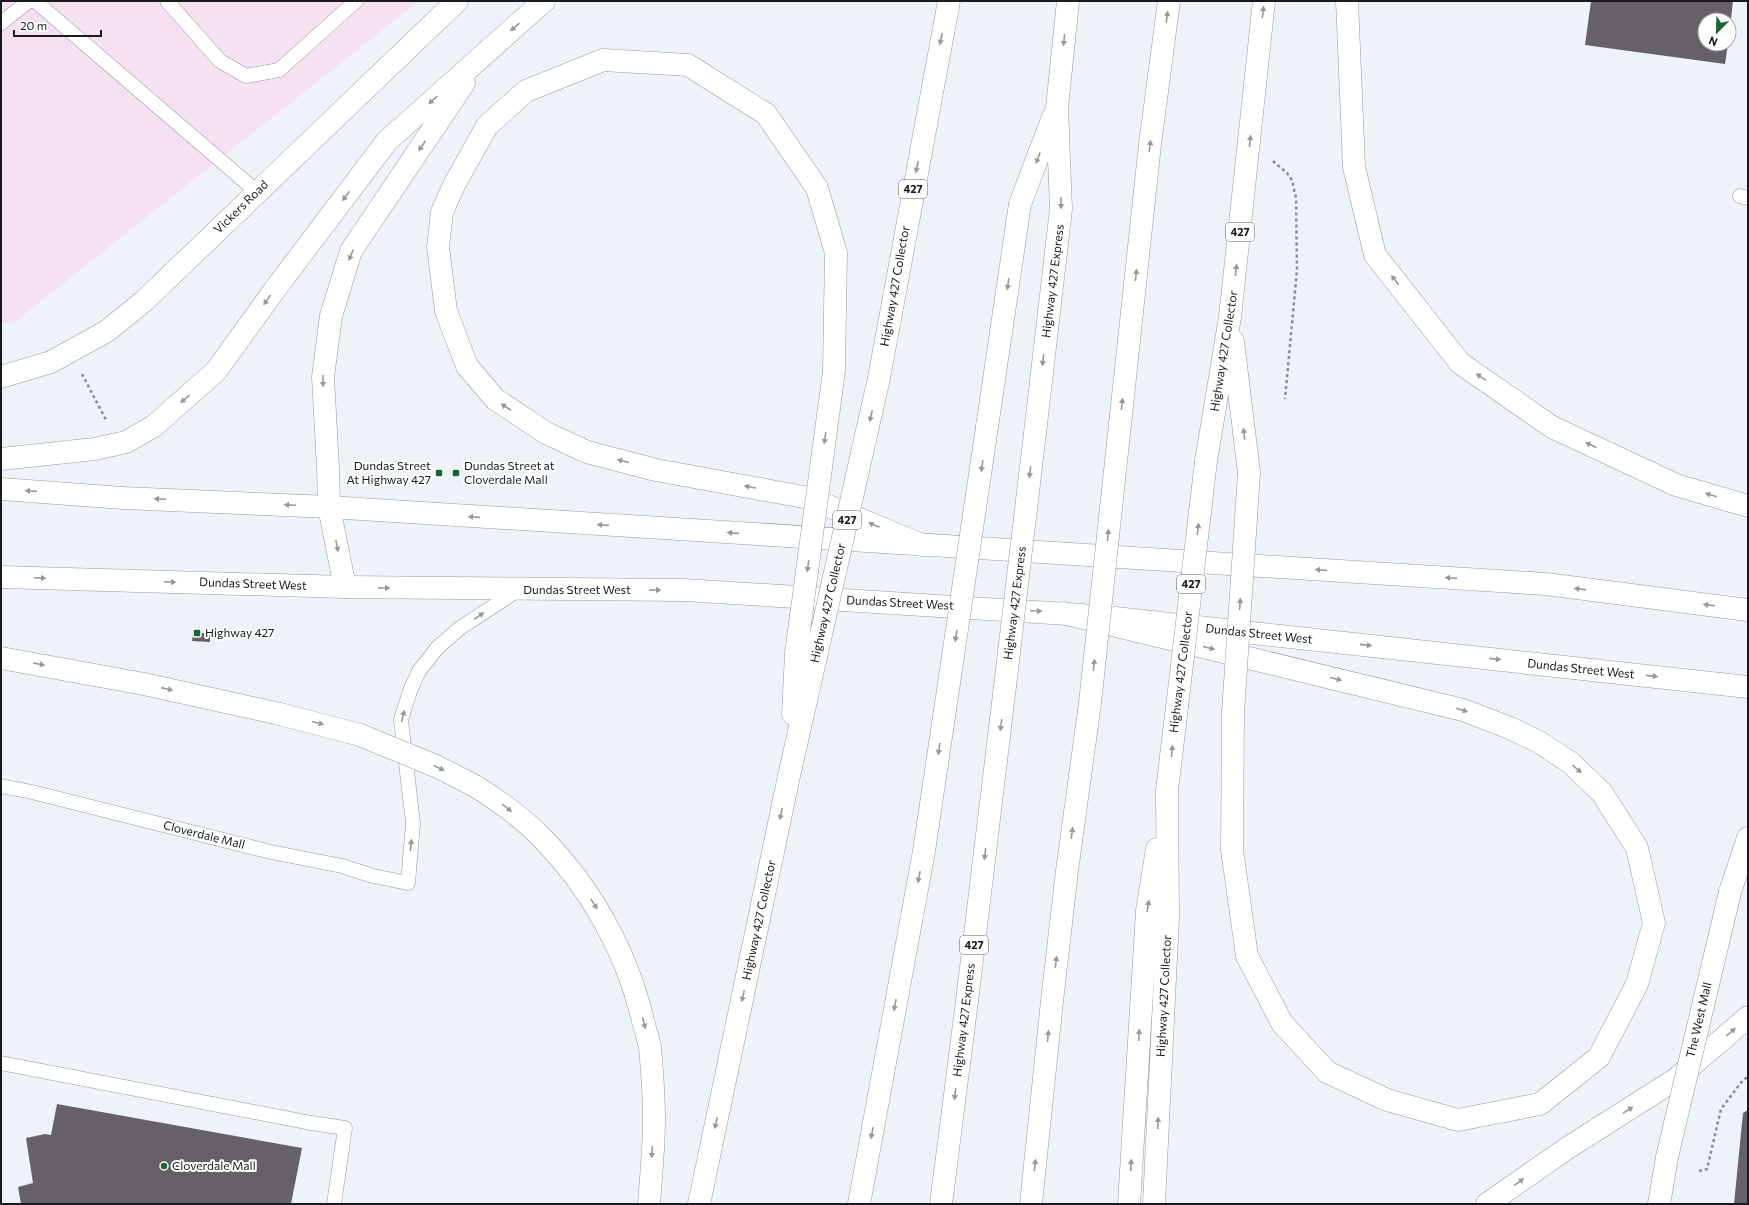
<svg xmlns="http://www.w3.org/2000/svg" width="1749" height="1205" font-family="Commissioner,sans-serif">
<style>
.industrial{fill:#f5e1f0}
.building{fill:#666166}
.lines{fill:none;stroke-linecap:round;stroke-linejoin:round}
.lane-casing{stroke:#9699a0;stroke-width:15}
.street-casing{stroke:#9699a0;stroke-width:23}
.secondary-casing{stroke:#9699a0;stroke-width:23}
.primary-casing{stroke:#9699a0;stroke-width:23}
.highway-casing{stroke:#9699a0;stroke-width:23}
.path{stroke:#898c91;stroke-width:2.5;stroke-dasharray:3 3;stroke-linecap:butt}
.lane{stroke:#fff;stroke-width:14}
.street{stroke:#fff;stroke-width:22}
.secondary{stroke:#fff;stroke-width:22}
.primary{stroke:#fff;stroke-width:22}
.highway{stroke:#fff;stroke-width:22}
.secondary-bridge-casing{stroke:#9699a0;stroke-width:23;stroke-linecap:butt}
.highway-bridge-casing{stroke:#9699a0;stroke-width:23;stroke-linecap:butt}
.secondary-bridge{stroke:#fff;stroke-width:22}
.highway-bridge{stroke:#fff;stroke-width:22}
.oneway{fill:#989899}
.poi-dot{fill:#166636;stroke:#fff;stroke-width:1.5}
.labels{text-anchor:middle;stroke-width:4;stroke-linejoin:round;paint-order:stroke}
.shield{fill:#fff;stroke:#5e5f61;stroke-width:1}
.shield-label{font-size:11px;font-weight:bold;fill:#191a1d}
.street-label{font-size:12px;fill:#191a1d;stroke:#fff}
.poi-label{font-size:12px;fill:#191a1d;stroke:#fff;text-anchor:start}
</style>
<rect width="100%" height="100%" fill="#eef2f9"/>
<path class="industrial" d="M1 1H419L12 324 1 322Z"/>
<path class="building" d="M1591 1H1733L1730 27 1729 20H1705V44H1728L1725 64 1585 45Z
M193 633H210V642L192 641Z
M57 1104 302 1148 291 1204H21L18 1187 33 1183 26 1138 45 1134 51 1135Z
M1748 1110V1204H1734L1743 1113Z"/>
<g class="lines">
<g class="lane-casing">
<path id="lane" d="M35 1 256 191
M167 1 220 61 246 76 279 70 356 1
M1 23 29 1
M1740 196 1748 198
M1 786 32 792 271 852 342 866 373 876 408 883 413 823 401 720 410 691 419 671 438 647 460 628 518 590
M1 1063 311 1123 345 1128 334 1204"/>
</g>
<g class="street-casing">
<path id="street" d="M1 377 51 362 107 331 144 301 457 1"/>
</g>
<g class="secondary-casing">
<path id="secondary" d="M1730 892 1748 838
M1659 1204 1667 1157"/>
</g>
<g class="primary-casing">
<path id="primary" d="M1 489 123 498 329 507 1546 584 1748 610
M1 577 345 587 684 590 1083 615
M1115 618 1748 687"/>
</g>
<g class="highway-casing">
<path id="highway" d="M1347 1 1354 167 1375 255 1460 363 1552 427 1676 485 1748 506
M1233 341 1249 473
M834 371 836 253 817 188 766 114 688 65 603 60 526 91 487 126 454 185 442 212 438 247 446 311 467 366 495 399 546 433 587 452 656 470 809 498 922 545
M879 378 949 1
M987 427 1020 204 1053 117
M1035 433 1061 209 1057 108 1068 1
M1118 443 1150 144 1169 1
M1 459 95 449 126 442 154 426 216 371 276 288 387 141 544 1
M1206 461 1230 317 1264 1
M345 587 329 507 328 468 323 377 331 316 351 251 464 83
M1063 613 1463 710 1510 728 1539 742 1571 763 1602 793 1637 848 1654 923 1637 984 1599 1057 1540 1104 1458 1120 1387 1100 1327 1072 1282 1023 1247 956 1232 850 1233 713
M1 658 144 684 280 714
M793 714 796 653
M475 786C499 801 522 817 542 838 591 888 627 952 643 1021 645 1029 648 1038 650 1047 652 1070 654 1096 654 1119 654 1148 651 1176 649 1204
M699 1204 789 776 815 661
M859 1204 924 851 945 710
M941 1204 967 1001 1005 686
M1031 1204 1052 1001 1067 871 1090 703
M1129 1204 1147 911 1157 849
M1154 1204 1168 917 1167 790 1177 707
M1487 1204 1566 1149 1676 1079 1748 1017"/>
</g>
<path class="path" d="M1273 161 1287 173 1292 180 1296 198 1297 270 1285 399
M82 374 106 420
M1699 1171 1707 1169 1721 1109 1743 1080 1748 1077"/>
<use href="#lane" class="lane"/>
<use href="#street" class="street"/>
<use href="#secondary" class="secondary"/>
<use href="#primary" class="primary"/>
<use href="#highway" class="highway"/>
<g class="secondary-bridge-casing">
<path id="secondary-bridge" d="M1667 1157 1730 892"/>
</g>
<g class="highway-bridge-casing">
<path id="highway-bridge" d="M796 653 834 371
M815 661 879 378
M1005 686 1035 433
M1090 703 1118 443
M1177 707 1206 461
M945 710 987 427
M1233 713 1249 473
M280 714 360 735 438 767 475 786"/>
</g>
<use href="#secondary-bridge" class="secondary-bridge"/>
<use href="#highway-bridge" class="highway-bridge"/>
</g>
<defs><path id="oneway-solid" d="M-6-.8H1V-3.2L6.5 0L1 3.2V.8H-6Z"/></defs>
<g class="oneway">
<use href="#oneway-solid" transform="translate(1263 12) rotate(-84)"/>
<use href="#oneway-solid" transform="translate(1167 17) rotate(-83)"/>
<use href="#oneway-solid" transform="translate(515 27) rotate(139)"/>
<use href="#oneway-solid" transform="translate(941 39) rotate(101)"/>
<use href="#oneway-solid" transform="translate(1064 40) rotate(96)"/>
<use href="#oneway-solid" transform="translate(433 100) rotate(138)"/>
<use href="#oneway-solid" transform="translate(1250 141) rotate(-84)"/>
<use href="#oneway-solid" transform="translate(422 146) rotate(124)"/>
<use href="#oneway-solid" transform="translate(1150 146) rotate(-83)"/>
<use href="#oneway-solid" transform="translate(1038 158) rotate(111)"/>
<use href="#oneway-solid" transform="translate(917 167) rotate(101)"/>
<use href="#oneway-solid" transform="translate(346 196) rotate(127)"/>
<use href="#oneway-solid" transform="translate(1061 203) rotate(89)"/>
<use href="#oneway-solid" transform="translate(351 255) rotate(112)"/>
<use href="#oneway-solid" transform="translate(1236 270) rotate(-84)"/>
<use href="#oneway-solid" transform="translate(1136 275) rotate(-84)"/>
<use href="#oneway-solid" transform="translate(1395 280) rotate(-128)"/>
<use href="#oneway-solid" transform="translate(1008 284) rotate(98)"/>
<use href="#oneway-solid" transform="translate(267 300) rotate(125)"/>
<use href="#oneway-solid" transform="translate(1043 360) rotate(97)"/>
<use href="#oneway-solid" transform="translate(1481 377) rotate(-145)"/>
<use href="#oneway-solid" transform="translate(323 381) rotate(89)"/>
<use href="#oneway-solid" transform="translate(185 399) rotate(139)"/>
<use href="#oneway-solid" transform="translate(1122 404) rotate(-84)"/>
<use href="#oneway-solid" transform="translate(506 407) rotate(-147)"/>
<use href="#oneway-solid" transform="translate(871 416) rotate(103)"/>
<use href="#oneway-solid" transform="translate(1244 434) rotate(-97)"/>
<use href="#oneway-solid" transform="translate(825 438) rotate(98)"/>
<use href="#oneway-solid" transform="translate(1591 445) rotate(-155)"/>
<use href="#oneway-solid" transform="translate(623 461) rotate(-165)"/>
<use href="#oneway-solid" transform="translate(982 466) rotate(99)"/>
<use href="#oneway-solid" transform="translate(1030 472) rotate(97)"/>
<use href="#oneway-solid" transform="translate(750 487) rotate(-170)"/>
<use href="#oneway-solid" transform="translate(31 491) rotate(-176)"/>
<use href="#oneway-solid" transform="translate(1711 495) rotate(-163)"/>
<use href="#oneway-solid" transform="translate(160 499) rotate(-177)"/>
<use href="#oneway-solid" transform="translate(290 505) rotate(-177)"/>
<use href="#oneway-solid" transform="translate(474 517) rotate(-176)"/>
<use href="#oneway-solid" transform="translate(603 525) rotate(-176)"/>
<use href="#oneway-solid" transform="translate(874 525) rotate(-157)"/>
<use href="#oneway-solid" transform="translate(1198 529) rotate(-83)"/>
<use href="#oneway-solid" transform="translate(733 533) rotate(-176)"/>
<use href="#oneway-solid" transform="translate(1108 535) rotate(-84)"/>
<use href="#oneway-solid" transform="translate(337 546) rotate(79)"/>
<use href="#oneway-solid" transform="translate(808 566) rotate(98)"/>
<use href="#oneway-solid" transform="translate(1321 570) rotate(-176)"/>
<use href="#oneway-solid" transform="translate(40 578) rotate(2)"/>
<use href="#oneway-solid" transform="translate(1451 578) rotate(-176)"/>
<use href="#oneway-solid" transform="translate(170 582) rotate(2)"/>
<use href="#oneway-solid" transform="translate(384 588) rotate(1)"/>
<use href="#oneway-solid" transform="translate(1580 589) rotate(-173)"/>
<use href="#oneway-solid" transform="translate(655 590)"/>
<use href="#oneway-solid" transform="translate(1240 604) rotate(-86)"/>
<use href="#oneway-solid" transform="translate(1709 605) rotate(-173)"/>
<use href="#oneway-solid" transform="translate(1036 611) rotate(3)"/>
<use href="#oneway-solid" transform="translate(479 616) rotate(-34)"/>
<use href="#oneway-solid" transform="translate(956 636) rotate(99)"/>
<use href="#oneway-solid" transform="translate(1366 645) rotate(6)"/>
<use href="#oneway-solid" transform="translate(1209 648) rotate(14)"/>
<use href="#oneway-solid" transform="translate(1495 659) rotate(6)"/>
<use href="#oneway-solid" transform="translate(39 664) rotate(10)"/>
<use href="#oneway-solid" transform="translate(1094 665) rotate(-84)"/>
<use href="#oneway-solid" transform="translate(1652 676) rotate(6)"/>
<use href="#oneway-solid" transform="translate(1336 679) rotate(14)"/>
<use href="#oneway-solid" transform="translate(167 689) rotate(13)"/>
<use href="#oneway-solid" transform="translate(1462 710) rotate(17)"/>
<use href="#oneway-solid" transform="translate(403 716) rotate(-76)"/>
<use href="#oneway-solid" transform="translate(318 723) rotate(14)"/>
<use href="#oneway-solid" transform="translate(1001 725) rotate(97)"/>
<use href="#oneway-solid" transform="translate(939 749) rotate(98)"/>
<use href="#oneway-solid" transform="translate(1172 751) rotate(-84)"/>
<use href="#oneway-solid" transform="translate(439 768) rotate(26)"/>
<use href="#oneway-solid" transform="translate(1577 769) rotate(41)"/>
<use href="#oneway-solid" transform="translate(507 808) rotate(39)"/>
<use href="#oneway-solid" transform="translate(781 814) rotate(102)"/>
<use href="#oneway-solid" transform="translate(1072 833) rotate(-82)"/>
<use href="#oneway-solid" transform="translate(411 845) rotate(-85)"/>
<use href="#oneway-solid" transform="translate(985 854) rotate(97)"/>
<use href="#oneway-solid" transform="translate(919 877) rotate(101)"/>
<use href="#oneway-solid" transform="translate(594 904) rotate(57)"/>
<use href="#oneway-solid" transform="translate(1148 906) rotate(-81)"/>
<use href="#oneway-solid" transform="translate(1056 962) rotate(-83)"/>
<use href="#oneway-solid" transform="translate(743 996) rotate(102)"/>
<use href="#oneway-solid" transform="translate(895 1005) rotate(100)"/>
<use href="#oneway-solid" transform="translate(644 1023) rotate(77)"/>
<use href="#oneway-solid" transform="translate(1731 1032) rotate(-41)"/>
<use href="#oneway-solid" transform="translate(1139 1035) rotate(-87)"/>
<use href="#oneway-solid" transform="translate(1048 1036) rotate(-85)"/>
<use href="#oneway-solid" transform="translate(955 1094) rotate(97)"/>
<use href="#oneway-solid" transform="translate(1628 1110) rotate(-32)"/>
<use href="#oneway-solid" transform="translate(716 1123) rotate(102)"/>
<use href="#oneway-solid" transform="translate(1158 1123) rotate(-87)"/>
<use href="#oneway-solid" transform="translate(872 1133) rotate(100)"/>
<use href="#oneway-solid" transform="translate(652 1152) rotate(94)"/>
<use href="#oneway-solid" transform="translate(1035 1165) rotate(-84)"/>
<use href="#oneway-solid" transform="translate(1131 1165) rotate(-87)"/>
<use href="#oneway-solid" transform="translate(1519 1182) rotate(-35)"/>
</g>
<g class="poi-dot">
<rect x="435" y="469" width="8" height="8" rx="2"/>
<rect x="452" y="469" width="8" height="8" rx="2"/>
<rect x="193" y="629" width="8" height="8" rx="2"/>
<circle cx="164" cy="1166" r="4"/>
</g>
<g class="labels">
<g class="shield">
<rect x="899" y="180" width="28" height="18" rx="3"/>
<rect x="1226" y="223" width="28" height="18" rx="3"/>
<rect x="833" y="511" width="28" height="18" rx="3"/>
<rect x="1177" y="575" width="28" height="18" rx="3"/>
<rect x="960" y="936" width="28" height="18" rx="3"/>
</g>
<g class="shield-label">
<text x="913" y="193">427</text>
<text x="1240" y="236">427</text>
<text x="847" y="524">427</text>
<text x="1191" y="588">427</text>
<text x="974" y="949">427</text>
</g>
<g class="street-label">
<text transform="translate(241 207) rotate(-44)" y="4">Vickers Road</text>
<text transform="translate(1053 281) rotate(-83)" y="4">Highway 427 Express</text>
<text transform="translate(895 286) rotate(-80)" y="4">Highway 427 Collector</text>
<text transform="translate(1224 351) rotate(-81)" y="4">Highway 427 Collector</text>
<text transform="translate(253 584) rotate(2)" y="4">Dundas Street West</text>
<text x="577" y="594">Dundas Street West</text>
<text transform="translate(828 603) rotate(-77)" y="4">Highway 427 Collector</text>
<text transform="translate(900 603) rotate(3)" y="4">Dundas Street West</text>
<text transform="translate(1015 603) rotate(-83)" y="4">Highway 427 Express</text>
<text transform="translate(1259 634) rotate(6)" y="4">Dundas Street West</text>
<text transform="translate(1581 669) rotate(6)" y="4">Dundas Street West</text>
<text transform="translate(1181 672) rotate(-83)" y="4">Highway 427 Collector</text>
<text transform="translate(204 835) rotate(14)" y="4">Cloverdale Mall</text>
<text transform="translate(759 920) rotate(-78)" y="4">Highway 427 Collector</text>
<text transform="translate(1164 996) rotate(-87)" y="4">Highway 427 Collector</text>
<text transform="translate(964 1020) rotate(-83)" y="4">Highway 427 Express</text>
<text transform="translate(1699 1020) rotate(-77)" y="4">The West Mall</text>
</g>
<g class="poi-label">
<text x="431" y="470" text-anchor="end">Dundas Street<tspan x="431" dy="14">At Highway 427</tspan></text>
<text x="464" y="470">Dundas Street at<tspan x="464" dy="14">Cloverdale Mall</tspan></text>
<text x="205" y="637">Highway 427</text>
<text x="172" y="1170">Cloverdale Mall</text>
</g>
</g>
<rect width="1749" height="1205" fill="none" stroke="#191a1d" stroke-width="4"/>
<g transform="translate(1717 32) rotate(203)"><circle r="19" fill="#ffffff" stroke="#a3a3a5"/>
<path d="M0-3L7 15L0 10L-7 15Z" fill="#166636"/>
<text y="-6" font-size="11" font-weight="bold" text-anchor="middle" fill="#191a1d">N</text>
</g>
<path d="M14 30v6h87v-6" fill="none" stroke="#191a1d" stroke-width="2"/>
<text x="20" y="30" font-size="12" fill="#191a1d" stroke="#ffffff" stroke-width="3" paint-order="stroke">20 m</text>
</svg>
